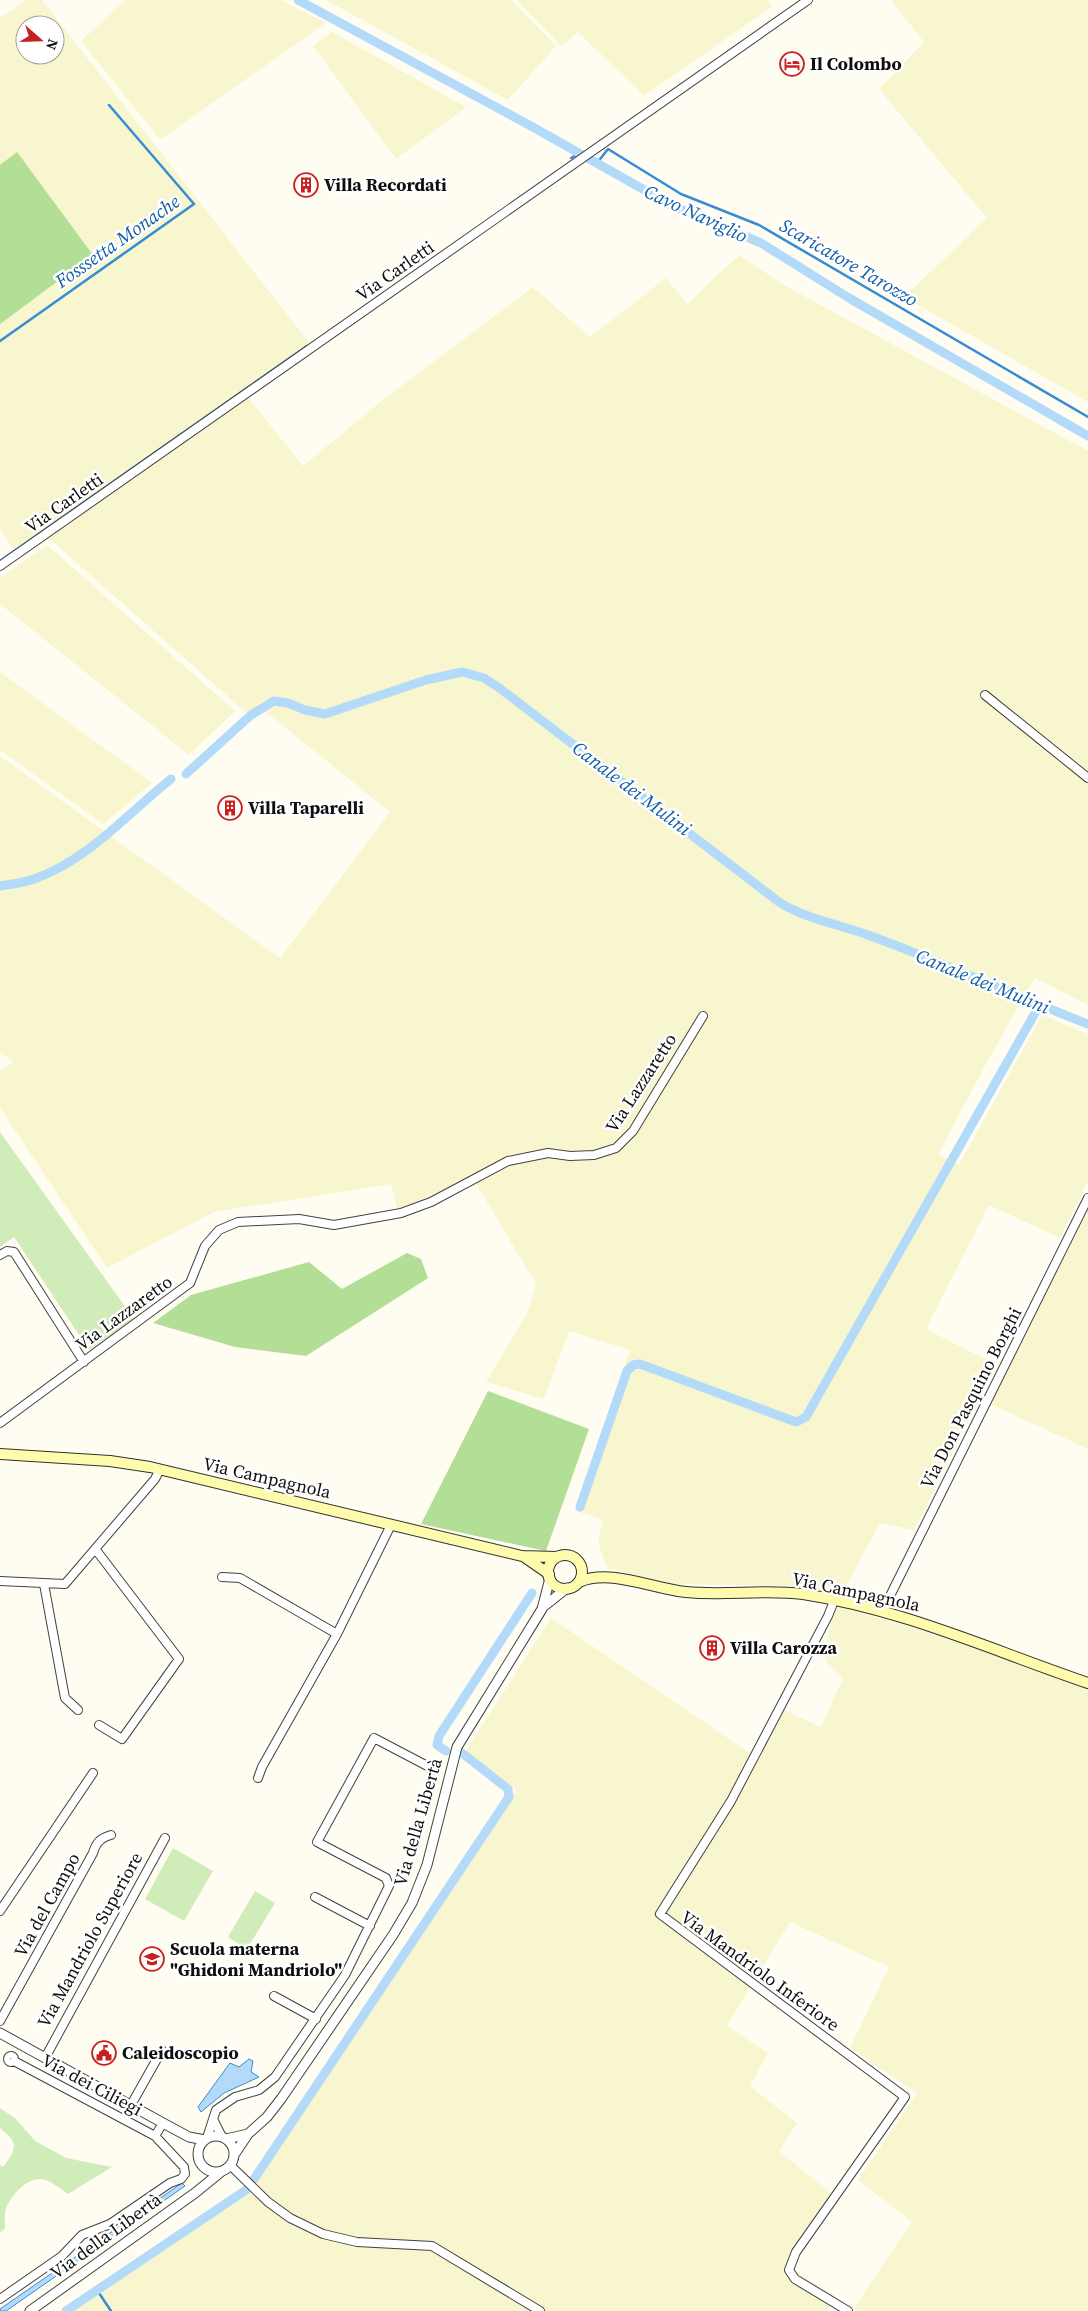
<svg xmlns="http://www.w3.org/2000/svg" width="1088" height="2311" font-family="'Source Serif 4',serif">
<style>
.farmland{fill:#f7f6cf;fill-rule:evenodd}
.green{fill:#d0ecb8}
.forest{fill:#b2de96}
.water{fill:#b3dbf9;stroke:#368cd5}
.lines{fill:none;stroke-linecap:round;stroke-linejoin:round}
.stream{stroke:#368cd5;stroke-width:2.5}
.canal{stroke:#b3dbf9;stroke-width:9}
.minor-casing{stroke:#424242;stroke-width:10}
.tertiary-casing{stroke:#424242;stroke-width:11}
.secondary-casing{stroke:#313131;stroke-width:12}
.minor{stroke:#fff;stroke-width:8}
.tertiary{stroke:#fff;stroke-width:9}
.secondary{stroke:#fffbac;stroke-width:10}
.labels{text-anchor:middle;stroke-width:5;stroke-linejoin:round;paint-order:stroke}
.poi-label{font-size:18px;font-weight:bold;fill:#0f0f0f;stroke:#fff;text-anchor:start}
.street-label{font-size:18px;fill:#0f0f0f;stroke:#fff}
.water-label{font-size:19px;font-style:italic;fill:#105da9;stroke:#fff}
</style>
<rect width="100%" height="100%" fill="#fffdf1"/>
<path class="farmland" d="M27 0H42L311 345 242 390 303 466 384 399 533 287 590 337 666 278 687 304 739 255 784 285 1088 451V1005L1035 978 988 1060 938 1155 959 1165 1042 1015 1088 1034V1181L1060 1238 989 1205 926 1329 997 1365 914 1530 880 1523 843 1592 844 1608 1088 1679V2311H859L854 2308 912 2222 858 2180 917 2093 850 2048 889 1967 790 1922 727 2026 768 2053 750 2086 797 2123 779 2151 832 2194 790 2268 836 2297 827 2311H68L245 2189 517 1790 465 1752 551 1618 757 1758 784 1710 821 1727 843 1678 828 1664 823 1653 839 1596 798 1586 673 1584 607 1568 598 1542 603 1520 576 1511 630 1350 569 1331 544 1399 486 1382 528 1311 536 1284 472 1177 444 1196 398 1211 391 1184 214 1212 107 1268 0 1108V1071L13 1062 0 1052V756L280 958 390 812 262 709 251 717 43 533 13 549 0 529V18ZM25 25H55V55H25Z
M125 0H281L326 23 160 140 81 41Z
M326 0H511L556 46 508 100Z
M517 0H766L773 6 644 96 578 32 561 46Z
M891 0H1088V402L904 297 987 218 879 89 924 42Z
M332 32 466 107 396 159 313 46Z
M47 545 235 711 189 755 0 604V578Z
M0 672 152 783 103 824 0 750Z
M1088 1205V1449L990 1404Z"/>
<path class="green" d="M0 1132 134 1319 89 1350 14 1237 0 1247Z
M173 1848 213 1871 184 1921 145 1899Z
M255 1891 275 1903 247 1949 228 1937Z
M0 2108 16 2119 35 2141 66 2158 112 2167 68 2194C60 2189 50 2179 40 2179 26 2179 10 2196 6 2209 4 2214 5 2223 5 2228L0 2233V2165L3 2167C17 2148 19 2143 0 2128Z"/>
<path class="forest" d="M17 152 93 255 0 324V165Z
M407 1253 421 1259 428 1278 306 1356 235 1347 153 1323 191 1295 309 1262 342 1289Z
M488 1391 589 1429 546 1551 421 1524Z"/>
<path class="water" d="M249 2059 253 2061 251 2072 259 2077 224 2093 201 2112 198 2107 230 2063 239 2067Z
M182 2183 185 2186 6 2311H0V2309Z"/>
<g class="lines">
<path class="stream" d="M571 158 578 154
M597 163 608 149 681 194 759 225 1088 417
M0 341 194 204 109 105
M0 561 307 346
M97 2290 111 2311"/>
<path class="canal" d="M298 0 531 126 671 205 761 243 849 298 1088 436
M186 774 251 715 274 701 288 703 305 710 325 714 426 680 462 672 484 678 498 687 779 902C806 919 838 924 868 935 943 962 1014 996 1088 1024
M0 886C11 884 23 883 34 879 88 860 127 814 171 779
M580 1507 627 1371 633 1365 640 1364 796 1422 806 1417 1039 1006
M446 1751 437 1745 439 1736 532 1593
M254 2179 509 1797 508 1789 462 1753
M66 2311 246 2190"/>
<g class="minor-casing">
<path id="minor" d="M0 566 808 0
M985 695 1088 778
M0 1255 7 1251 14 1252 84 1362
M0 1423 190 1283 205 1246 219 1230 238 1222 299 1219 334 1225 401 1213 431 1202 508 1161 548 1153 570 1156 594 1155 616 1148 633 1131 703 1016
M96 1550 179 1659 122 1739 99 1725
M222 1577 240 1578 337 1634
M0 1581 65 1584 155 1479 160 1469
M44 1584 65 1698 78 1710
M834 1601 828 1616 731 1801 660 1914 905 2097 796 2252 789 2270 795 2279 848 2311
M882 1612 1088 1198
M258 1778 262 1767 337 1634 391 1525
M315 1897 370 1926
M0 1911 93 1773
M274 1996 316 2019
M0 2021 93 1853C96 1843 100 1838 111 1835
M8 2059a3 3 0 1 1 6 0a3 3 0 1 1-6 0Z
M45 2058 165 1838
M14 2061 155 2136
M131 2105 162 2050
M213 2119 222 2137
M207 2138 216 2110 235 2097 259 2090 275 2077 345 1975 389 1886 386 1878 317 1842 374 1738 435 1770
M230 2165 268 2202 290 2218 323 2234 357 2242 432 2246 540 2311
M0 2299 62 2256 82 2235 110 2224 170 2183 181 2179 185 2174 184 2167 155 2136 163 2123"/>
</g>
<g class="tertiary-casing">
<path id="tertiary" d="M543 1607 567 1588
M0 2033 163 2123 189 2137 205 2140
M198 2154a18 18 0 1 1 36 0a18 18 0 1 1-36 0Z
M226 2139 248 2134
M234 2155 248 2134 267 2117 281 2099 393 1935 412 1903 427 1865 457 1747 542 1609 550 1578
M30 2311 195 2193 222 2171"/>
</g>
<g class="secondary-casing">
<path id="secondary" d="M0 1454 110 1461 150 1467 522 1556 557 1557
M548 1572a17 17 0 1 1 34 0a17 17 0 1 1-34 0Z
M523 1556 549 1574
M579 1582C610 1568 653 1589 686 1592 725 1596 764 1589 803 1594 902 1609 994 1651 1088 1683"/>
</g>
<use href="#minor" class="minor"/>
<use href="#tertiary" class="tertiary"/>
<use href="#secondary" class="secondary"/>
</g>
<defs>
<g id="hotel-ring" transform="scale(1.25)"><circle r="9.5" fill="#fff" stroke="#c7211f" stroke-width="1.5"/><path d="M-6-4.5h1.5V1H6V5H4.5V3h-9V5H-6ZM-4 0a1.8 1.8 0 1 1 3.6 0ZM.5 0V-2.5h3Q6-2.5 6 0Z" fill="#c7211f"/></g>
<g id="building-ring" transform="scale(1.25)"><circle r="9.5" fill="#fff" stroke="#c7211f" stroke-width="1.5"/><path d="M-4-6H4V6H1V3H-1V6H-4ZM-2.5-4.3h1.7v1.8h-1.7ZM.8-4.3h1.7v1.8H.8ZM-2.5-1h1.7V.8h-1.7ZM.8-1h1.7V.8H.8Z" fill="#c7211f"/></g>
<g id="school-ring" transform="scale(1.25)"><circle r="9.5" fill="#fff" stroke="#c7211f" stroke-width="1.5"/><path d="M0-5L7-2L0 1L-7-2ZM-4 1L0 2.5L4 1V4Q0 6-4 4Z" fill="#c7211f"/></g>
<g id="civic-ring" transform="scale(1.25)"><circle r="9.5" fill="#fff" stroke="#c7211f" stroke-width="1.5"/><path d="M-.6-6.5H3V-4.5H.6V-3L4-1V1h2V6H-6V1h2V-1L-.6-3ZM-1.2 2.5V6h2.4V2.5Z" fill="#c7211f"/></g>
</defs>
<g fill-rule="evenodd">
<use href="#hotel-ring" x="792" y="64"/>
<use href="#building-ring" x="306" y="185"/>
<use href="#building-ring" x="230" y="808"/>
<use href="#building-ring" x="712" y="1648"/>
<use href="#school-ring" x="152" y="1959"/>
<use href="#civic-ring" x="104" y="2053"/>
</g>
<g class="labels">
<g class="poi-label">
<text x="810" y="70">Il Colombo</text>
<text x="324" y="191">Villa Recordati</text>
<text x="248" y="814">Villa Taparelli</text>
<text x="730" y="1654">Villa Carozza</text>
<text x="170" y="1955">Scuola materna<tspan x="170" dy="21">"Ghidoni Mandriolo"</tspan></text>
<text x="122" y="2059">Caleidoscopio</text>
</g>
<g class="street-label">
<text transform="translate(395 271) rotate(-35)" y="6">Via Carletti</text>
<text transform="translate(64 503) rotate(-35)" y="6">Via Carletti</text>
<text transform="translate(641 1083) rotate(-57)" y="6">Via Lazzaretto</text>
<text transform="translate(124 1313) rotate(-36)" y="6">Via Lazzaretto</text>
<text transform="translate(971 1398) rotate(-63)" y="6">Via Don Pasquino Borghi</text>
<text transform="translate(267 1478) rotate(13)" y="6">Via Campagnola</text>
<text transform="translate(856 1592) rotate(12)" y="6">Via Campagnola</text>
<text transform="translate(418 1822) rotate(-74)" y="6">Via della Libertà</text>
<text transform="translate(47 1905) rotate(-61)" y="6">Via del Campo</text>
<text transform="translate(90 1940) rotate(-61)" y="6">Via Mandriolo Superiore</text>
<text transform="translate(760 1971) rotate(36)" y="6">Via Mandriolo Inferiore</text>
<text transform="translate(92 2085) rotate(28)" y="6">Via dei Ciliegi</text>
<text transform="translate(106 2236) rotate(-36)" y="6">Via della Libertà</text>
</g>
<g class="water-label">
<text transform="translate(696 213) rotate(25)" y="7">Cavo Naviglio</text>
<text transform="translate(117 241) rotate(-35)" y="7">Fosssetta Monache</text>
<text transform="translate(849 262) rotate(30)" y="7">Scaricatore Tarozzo</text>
<text transform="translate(632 788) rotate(37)" y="7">Canale dei Mulini</text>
<text transform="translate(983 981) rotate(22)" y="7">Canale dei Mulini</text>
</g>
</g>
<g transform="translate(40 40) rotate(110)"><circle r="24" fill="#ffffff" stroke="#9f9f9f"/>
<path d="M0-4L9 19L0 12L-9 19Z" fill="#c7211f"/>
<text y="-8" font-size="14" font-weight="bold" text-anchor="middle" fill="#0f0f0f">N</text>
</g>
</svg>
